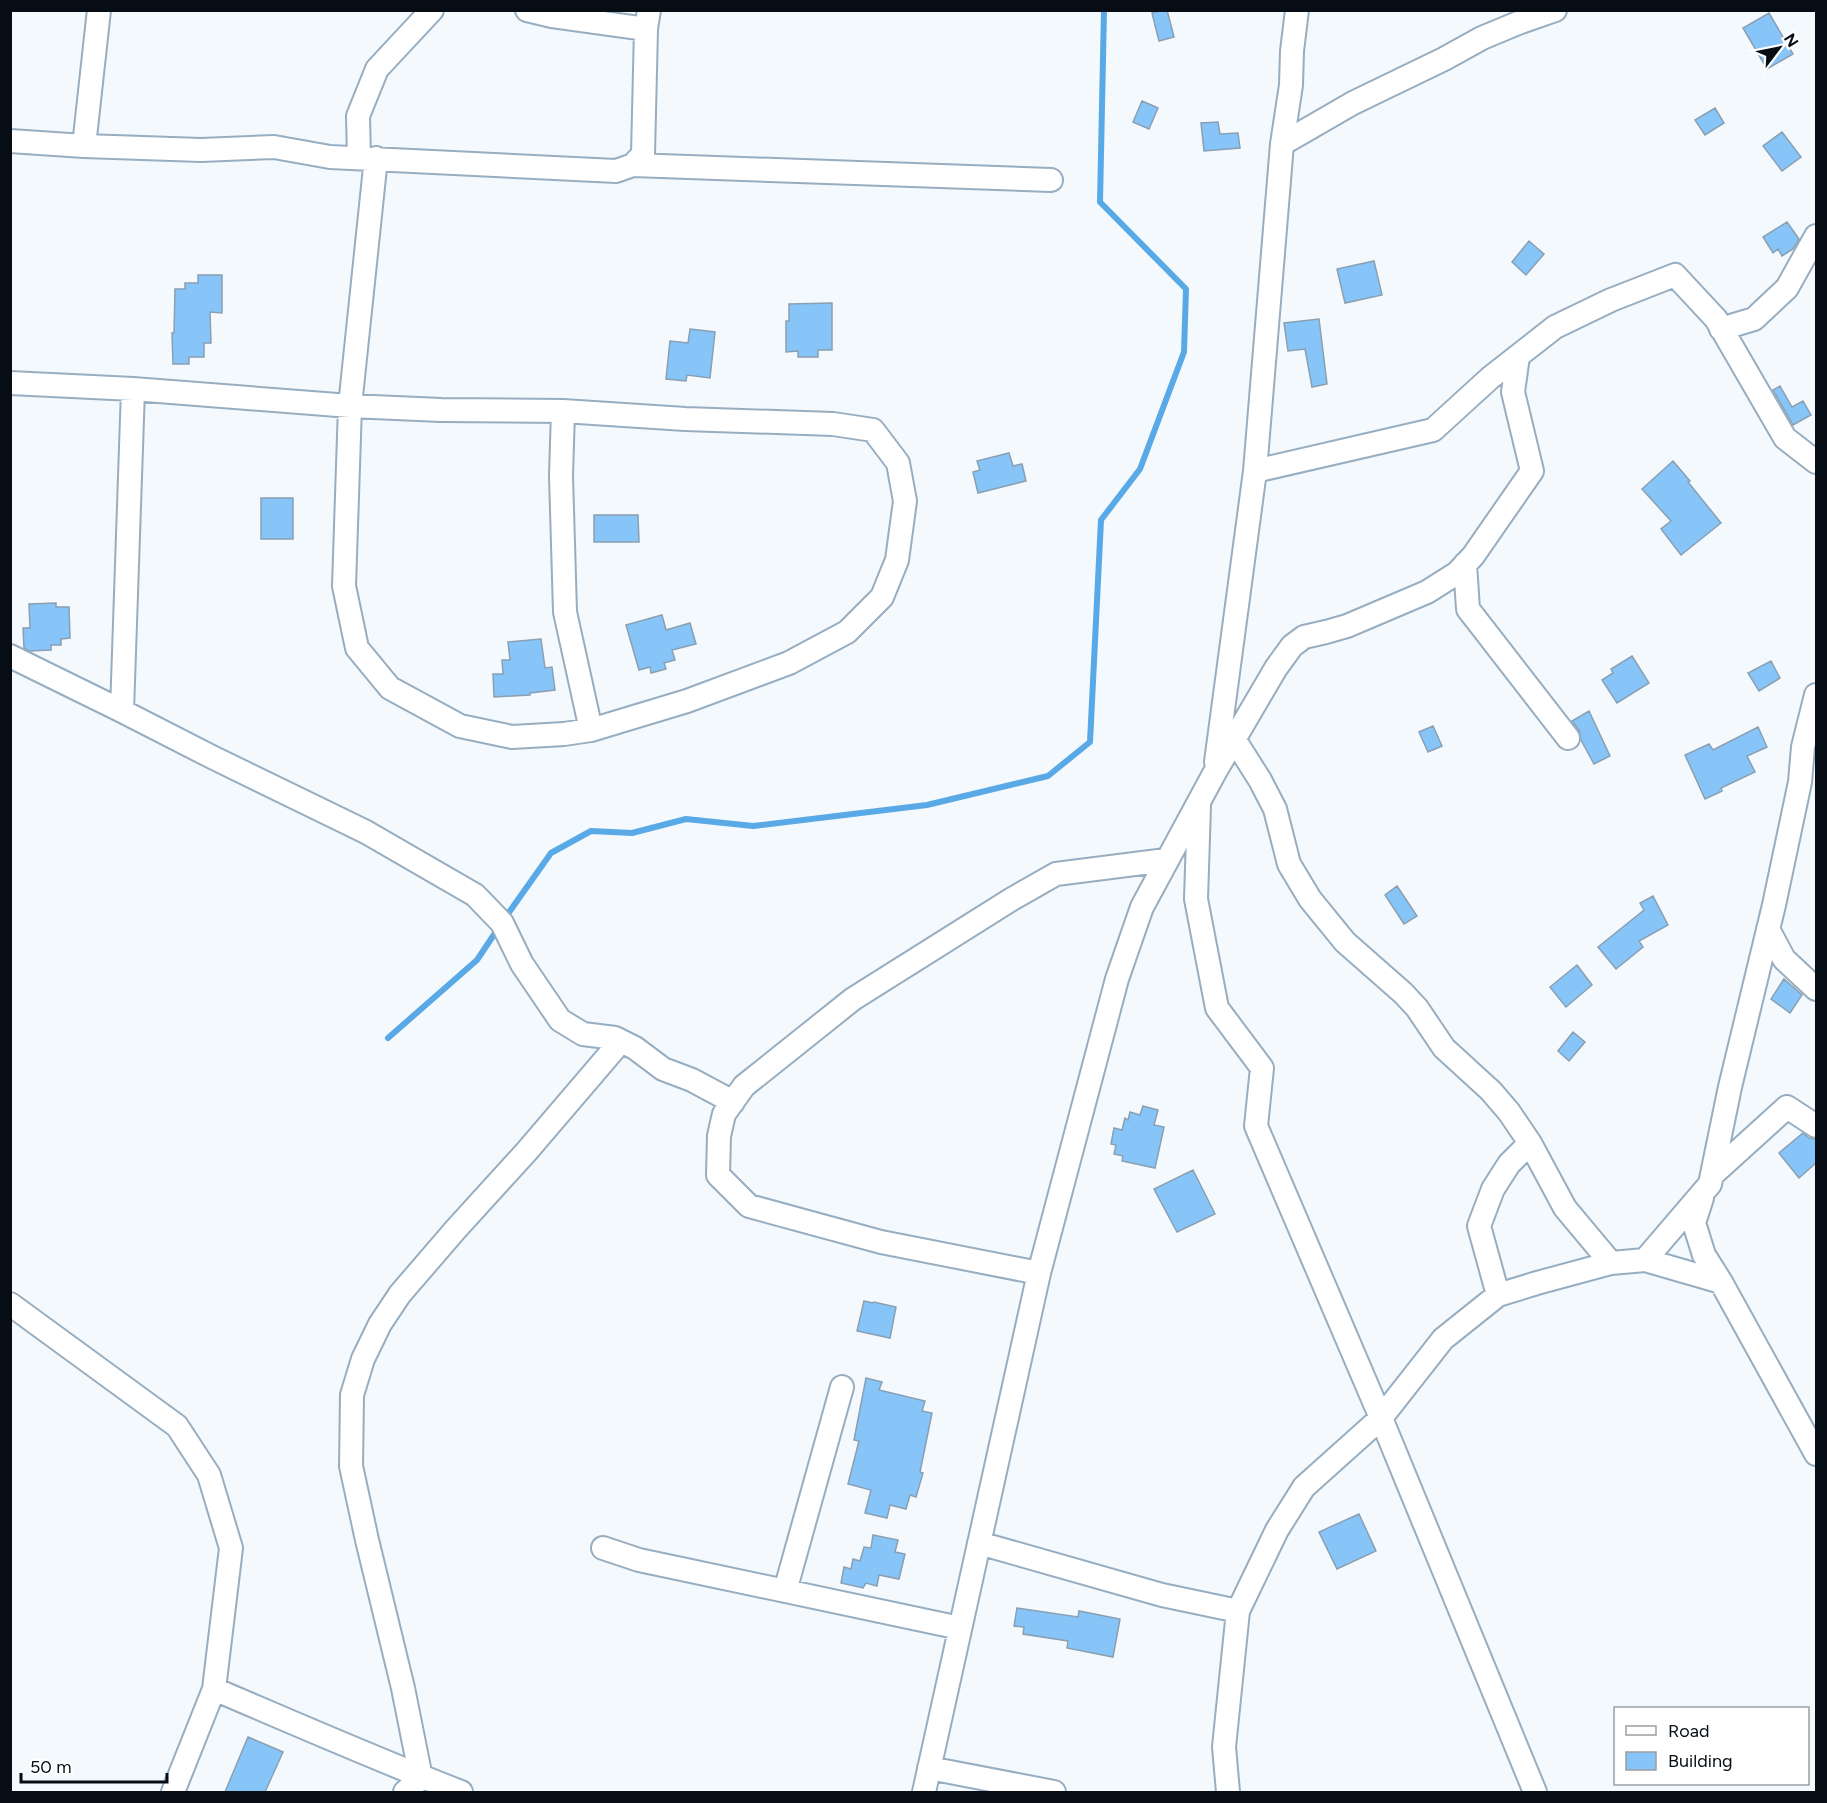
<svg xmlns="http://www.w3.org/2000/svg" width="1827" height="1803" font-family="Figtree,sans-serif">
<style>
.lines{fill:none;stroke-linecap:round;stroke-linejoin:round}
.stream{stroke:#59a9e7;stroke-width:6}
.building{fill:#87c5f8;stroke:#899fb2;stroke-width:1.5}
.street-casing{stroke:#97adc0;stroke-width:26}
.street{stroke:#fff;stroke-width:22}
</style>
<rect width="100%" height="100%" fill="#f4f9fd"/>
<g class="lines">
<path class="stream" d="M505 918 551 853 591 831 632 833 686 819 753 826 927 805 1048 776 1090 742 1101 520 1140 469 1184 352 1186 289 1100 202 1104 10
M388 1038 477 960 499 927"/>
</g>
<path class="building" d="M1163 10H1167L1174 37 1159 41 1152 13Z
M1769 13 1793 54 1767 69 1743 28Z
M1142 101 1158 108 1149 129 1133 122Z
M1715 108 1724 123 1705 135 1695 120Z
M1218 122 1220 134 1238 133 1240 148 1204 151 1201 123Z
M1782 132 1801 157 1782 171 1763 146Z
M1787 222 1799 239 1793 249 1782 256 1778 249 1773 253 1763 237Z
M1529 241 1544 254 1526 275 1512 262Z
M1374 261 1382 295 1345 303 1337 269Z
M198 275H222V313L210 312 211 343H204V357H189V364H173L172 333H174L175 289H185V283H198Z
M832 303V350H818V357H798V351L786 352V321H789V304Z
M1319 319 1327 384 1312 387 1305 349 1288 351 1284 323Z
M690 329 715 332 710 378 687 375 686 381 666 379 670 341 688 343Z
M1780 386 1792 407 1803 401 1811 415 1793 425 1773 390Z
M1009 453 1013 466 1022 464 1026 481 978 493 973 472 980 470 977 461Z
M1673 461 1690 481 1688 482 1721 523 1681 555 1661 529 1671 521 1642 489Z
M261 498H293V539H261Z
M594 515H638L639 542H594Z
M56 603V607H69L70 638 61 639V645H51V650L29 651 24 648 23 628H30L29 604Z
M662 615 666 630 690 623 696 644 672 650 675 660 664 663 666 669 651 673 650 667 639 670 626 625Z
M541 639 545 668 552 667 555 690 530 693V695L494 697 493 674H503L502 660H510L508 642Z
M1632 656 1649 683 1617 703 1602 680 1613 673 1611 669Z
M1771 661 1780 678 1759 691 1748 673Z
M1589 711 1610 756 1594 764 1581 740 1579 730 1572 721Z
M1433 726 1442 746 1428 752 1419 732Z
M1758 727 1767 747 1747 756 1755 772 1721 788 1722 791 1705 799 1685 755 1709 744 1713 750Z
M1397 886 1417 916 1404 924 1385 895Z
M1653 896 1668 925 1639 941 1643 947 1616 969 1598 947 1644 910 1640 903Z
M1577 965 1592 985 1566 1007 1550 987Z
M1784 979 1802 995 1790 1013 1771 999Z
M1573 1032 1585 1042 1569 1061 1558 1051Z
M1143 1106 1158 1110 1154 1125 1164 1127 1155 1168 1122 1161 1123 1156 1114 1154 1116 1145 1111 1144 1114 1128 1122 1130 1125 1118 1128 1120 1130 1112 1140 1115Z
M1803 1133 1809 1138 1816 1139V1163L1799 1178 1779 1153Z
M1193 1170 1215 1214 1177 1232 1154 1189Z
M864 1301 873 1303 874 1302 896 1307 890 1338 857 1331Z
M866 1378 882 1382 879 1390 925 1401 922 1411 932 1413 920 1472 923 1473 916 1497 910 1495 906 1509 890 1505 887 1518 865 1513 871 1490 848 1484 859 1441 854 1440Z
M1359 1514 1376 1551 1337 1569 1319 1532Z
M873 1535 898 1540 895 1552 905 1554 899 1579 879 1575 877 1586 866 1583 863 1588 841 1583 844 1567 851 1569 853 1559 860 1561 864 1547 871 1548Z
M1017 1608 1078 1617 1079 1611 1120 1619 1113 1657 1067 1648 1068 1641 1023 1634 1024 1627 1014 1626Z
M248 1737 283 1752 265 1792H225Z"/>
<g class="lines">
<g class="street-casing">
<path id="street" d="M527 10 552 16 646 29
M10 141 84 146 201 150 274 147 330 157 616 171 633 165 643 154 646 29 649 10
M1282 144 1353 103 1444 59 1482 38 1518 23 1555 10
M84 146 99 10
M359 158 358 116 377 69 432 10
M633 165 1051 180
M1721 329 1754 319 1787 288 1816 236
M10 383 133 389 350 406 441 410 563 411 685 419 833 424 873 430 898 463 905 501 897 560 882 597 847 632 789 663 687 701 591 730 564 734 512 737 460 726 390 688 357 648 344 586 350 406 376 158
M563 411 561 476 565 612 591 730
M1255 471 1433 430 1490 378 1555 327 1611 300 1675 275 1716 319 1785 438 1816 462
M1465 564 1468 609 1568 738
M10 656 122 711 212 757 366 832 475 895 502 923 522 964 560 1020 583 1034 615 1038 635 1048 663 1069 692 1080 733 1102
M122 711 133 389
M1234 739 1260 780 1275 809 1289 864 1310 899 1345 942 1403 993 1417 1008 1444 1048 1491 1091 1509 1112 1530 1143 1565 1208 1611 1263 1645 1260 1721 1282 1816 1454
M1216 762 1255 471 1282 144 1291 85 1292 51 1297 10
M1199 806 1196 899 1217 1008 1262 1068 1256 1126 1381 1418 1535 1792
M1768 929 1784 959 1816 989
M1712 1175 1787 1107 1816 1126
M1702 1198 1694 1223 1704 1255 1721 1282
M1645 1260 1710 1184 1730 1087 1774 905 1800 782 1803 747 1816 695
M1039 1273 881 1242 749 1206 718 1175 719 1136 724 1114 744 1086 853 999 1012 899 1056 874 1166 860
M1498 1295 1537 1283 1611 1263
M10 1304 177 1426 209 1475 231 1548 214 1689 173 1792
M979 1543 1162 1595 1238 1611
M603 1548 639 1560 960 1628
M785 1591 842 1387
M214 1689C296 1724 378 1760 461 1792
M929 1768 1054 1792
M405 1792 421 1778 403 1688 367 1540 351 1466 352 1395 363 1359 380 1324 400 1294 456 1229 527 1151 621 1041
M924 1792 1039 1273 1117 979 1142 907 1215 772 1276 668 1292 646 1304 637 1326 632 1347 626 1427 592 1457 573 1473 556 1532 471 1513 392 1518 356
M1228 1792 1224 1747 1238 1611 1277 1530 1304 1487 1381 1418 1443 1339 1498 1295 1479 1226 1493 1189 1509 1164 1530 1143"/>
</g>
<use href="#street" class="street"/>
</g>
<rect width="1827" height="1803" fill="none" stroke="#060d14" stroke-width="24"/>
<rect x="1614" y="1707" width="195" height="78" fill="#ffffff" stroke="#9b9ea1" stroke-width="1.5"/>
<rect x="1626" y="1726" width="30" height="9" fill="#ffffff" stroke="#9b9ea1" stroke-width="1.5"/>
<text x="1668" y="1737" font-size="18" fill="#060d14">Road</text>
<rect x="1626" y="1752" width="30" height="18" fill="#87c5f8" stroke="#9b9ea1" stroke-width="1.5"/>
<text x="1668" y="1767" font-size="18" fill="#060d14">Building</text>
<g transform="translate(1779 48) rotate(58)" stroke="#ffffff" stroke-width="4.5" paint-order="stroke">
<path d="M0-4.5L10 22L0 15L-10 22Z" fill="#060d14"/>
<text y="-9" font-size="16" font-weight="bold" text-anchor="middle" fill="#060d14">N</text>
</g>
<path d="M21 1773v9h146v-9" fill="none" stroke="#060d14" stroke-width="3"/>
<text x="30" y="1773" font-size="18" fill="#060d14" stroke="#ffffff" stroke-width="4.5" paint-order="stroke">50 m</text>
</svg>
